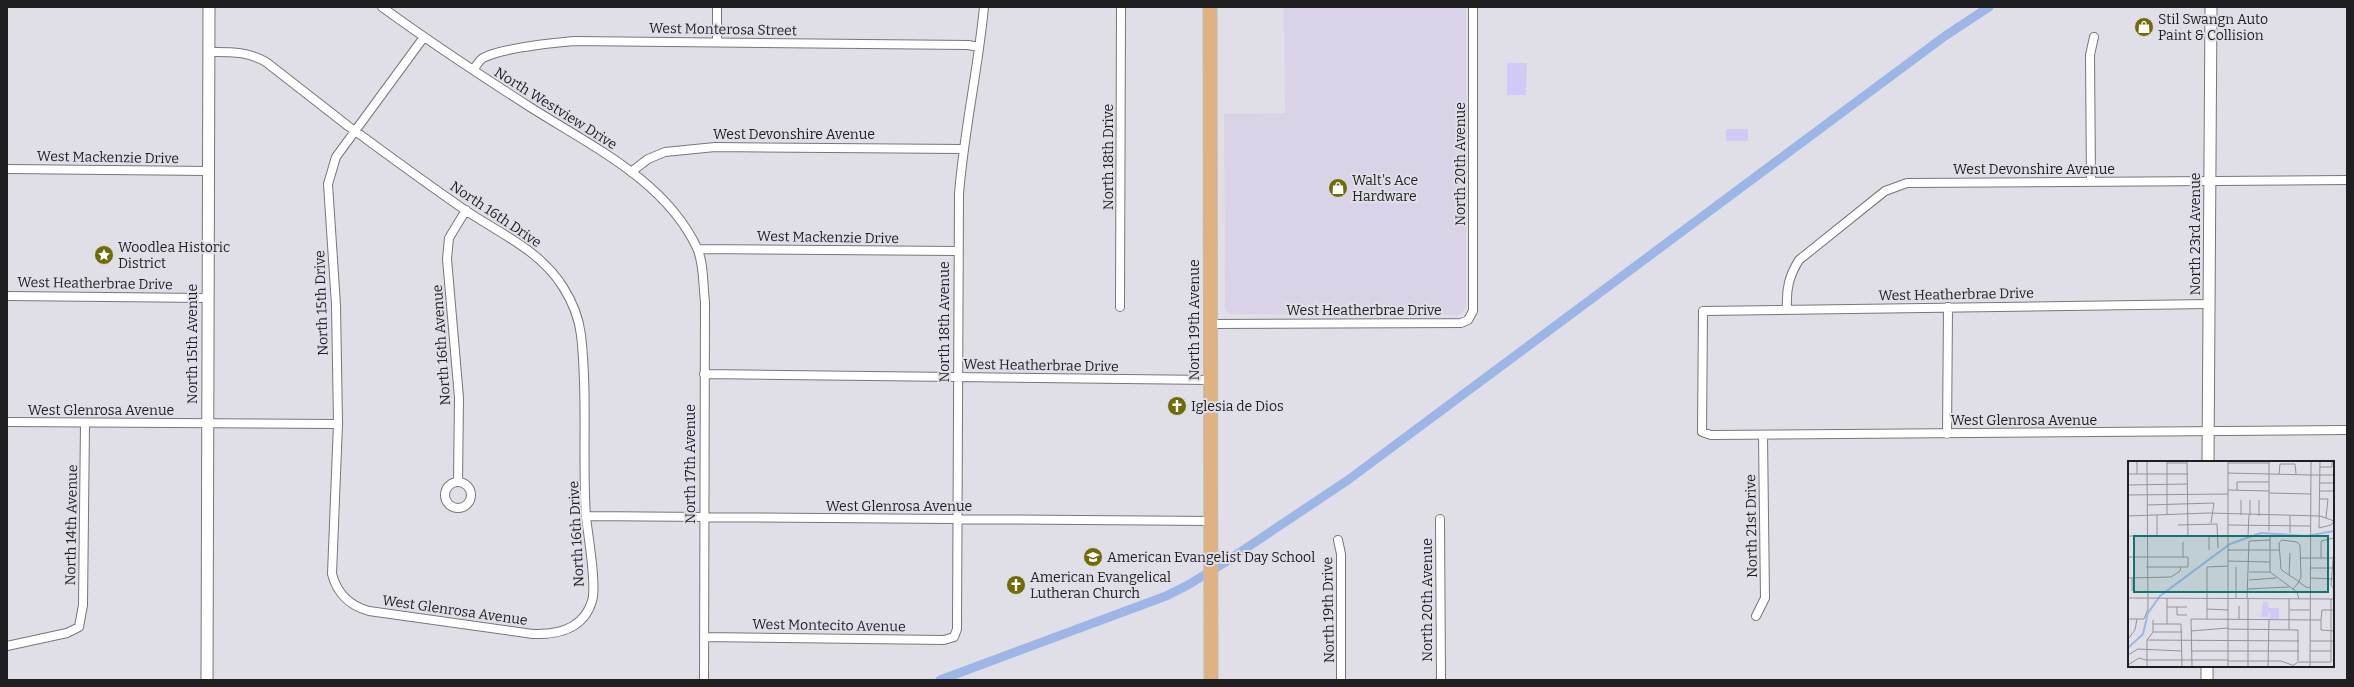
<svg xmlns="http://www.w3.org/2000/svg" width="2354" height="687" font-family="Bitter,serif">
<style>
.commercial{fill:#dad2e7}
.grass{fill:#d1caf7}
.lines{fill:none;stroke-linecap:round;stroke-linejoin:round}
.canal{stroke:#9cb7e7;stroke-width:9}
.minor-casing{stroke:#77767d;stroke-width:10}
.tertiary-casing{stroke:#77767d;stroke-width:13}
.primary-casing{stroke:#bcbcbd;stroke-width:15}
.minor{stroke:#fff;stroke-width:8}
.tertiary{stroke:#fff;stroke-width:11}
.primary{stroke:#dfb280;stroke-width:13}
.labels{text-anchor:middle;stroke-width:4;stroke-linejoin:round;paint-order:stroke}
.poi-label{font-size:14px;fill:#1f1f22;stroke:#e0dfe7;text-anchor:start}
.street-label{font-size:14px;fill:#1f1f22;stroke:#e0dfe7}
.inset-river{fill:none;stroke:#9cb7e7;stroke-width:2}
.inset-road{fill:none;stroke:#939298;stroke-width:1}
.view{fill:#0f766e;fill-opacity:0.15;stroke:#0f766e;stroke-width:2}
.inset-edge{fill:none;stroke:#1f1f22;stroke-width:2}
</style>
<rect width="100%" height="100%" fill="#e0dfe7"/>
<path class="commercial" d="M1284 7H1466V307L1462 313 1459 315 1232 314 1225 310 1224 114 1285 113Z"/>
<path class="grass" d="M1507 63H1527L1526 95H1507Z
M1726 129H1748V141H1726Z"/>
<g class="lines">
<path class="canal" d="M940 680 1166 596 1188 585 1224 563 1348 480 1945 36 1989 7"/>
<g class="minor-casing">
<path id="minor" d="M382 7C430 42 480 75 530 107 591 146 665 180 697 248 704 263 703 286 705 302L704 680
M717 42V7
M209 52C230 52 247 51 266 62L348 126 362 136C396 161 430 186 465 210 499 233 540 250 563 287 572 301 579 319 581 335 588 395 582 457 586 517 588 535 597 586 592 601 584 628 559 635 533 634L369 611C350 606 337 593 332 574L338 424 336 305 328 184 336 157 424 37
M473 70C476 67 479 60 483 58 502 48 552 43 574 41L968 45 979 47
M7 169 208 171
M631 172 648 159 665 152 715 147 963 149
M2091 182 2090 55 2094 37
M698 249 957 251
M7 296 207 298
M2209 304 1703 311 1702 432 1711 435 2347 430
M1120 307 1121 7
M1787 308C1786 289 1789 276 1799 260L1885 191 1907 183 2347 180
M1210 324 1461 323 1468 320 1473 311V7
M704 374 1211 380
M7 422 338 424
M1947 434 1948 307
M458 482 459 398 447 259 449 238 466 210
M445 495a13 13 0 1 1 26 0a13 13 0 1 1-26 0Z
M586 516 1212 521
M1440 519 1441 680
M1338 540 1341 554V680
M1756 616 1765 598 1763 435
M704 637 944 640 954 637 957 629 959 194C964 131 978 70 984 7
M7 646 67 633 79 627 83 605 85 423"/>
</g>
<g class="tertiary-casing">
<path id="tertiary" d="M2208 462 2211 7
M207 680 209 7
M2207 680V666"/>
</g>
<g class="primary-casing">
<path id="primary" d="M1210 7 1211 680"/>
</g>
<use href="#minor" class="minor"/>
<use href="#tertiary" class="tertiary"/>
<use href="#primary" class="primary"/>
</g>
<defs>
<g id="shop-disc" transform="scale(1)"><circle r="9.5" fill="#716b05" stroke="#e0dfe7"/><path d="M-5-2.5h2.3a2.7 3.5 0 0 1 5.4 0H5L5.5 6h-11ZM-1.5-2.5h3a1.5 2.3 0 0 0-3 0Z" fill="#fff"/></g>
<g id="sight-disc" transform="scale(1)"><circle r="9.5" fill="#716b05" stroke="#e0dfe7"/><path d="M0-6L1.8-2.2L6-1.7L2.9 1.2L3.7 5.4L0 3.3L-3.7 5.4L-2.9 1.2L-6-1.7L-1.8-2.2Z" fill="#fff"/></g>
<g id="church-disc" transform="scale(1)"><circle r="9.5" fill="#716b05" stroke="#e0dfe7"/><path d="M-1.2-6h2.4v3.5h3.3v2.4h-3.3V6h-2.4V-.1h-3.3v-2.4h3.3Z" fill="#fff"/></g>
<g id="school-disc" transform="scale(1)"><circle r="9.5" fill="#716b05" stroke="#e0dfe7"/><path d="M0-5L7-2L0 1L-7-2ZM-4 1L0 2.5L4 1V4Q0 6-4 4Z" fill="#fff"/></g>
</defs>
<g fill-rule="evenodd">
<use href="#shop-disc" x="2144" y="27"/>
<use href="#shop-disc" x="1338" y="188"/>
<use href="#sight-disc" x="104" y="255"/>
<use href="#church-disc" x="1177" y="406"/>
<use href="#school-disc" x="1093" y="557"/>
<use href="#church-disc" x="1016" y="585"/>
</g>
<g class="labels">
<g class="poi-label">
<text x="2158" y="24">Stil Swangn Auto<tspan x="2158" dy="16">Paint &amp; Collision</tspan></text>
<text x="1352" y="185">Walt's Ace<tspan x="1352" dy="16">Hardware</tspan></text>
<text x="118" y="252">Woodlea Historic<tspan x="118" dy="16">District</tspan></text>
<text x="1191" y="411">Iglesia de Dios</text>
<text x="1107" y="562">American Evangelist Day School</text>
<text x="1030" y="582">American Evangelical<tspan x="1030" dy="16">Lutheran Church</tspan></text>
</g>
<g class="street-label">
<text transform="translate(723 29) rotate(1)" y="5">West Monterosa Street</text>
<text transform="translate(556 108) rotate(32)" y="5">North Westview Drive</text>
<text x="794" y="139">West Devonshire Avenue</text>
<text transform="translate(108 157) rotate(1)" y="5">West Mackenzie Drive</text>
<text transform="translate(1108 157) rotate(-90)" y="5">North 18th Drive</text>
<text transform="translate(1460 164) rotate(-90)" y="5">North 20th Avenue</text>
<text x="2034" y="174">West Devonshire Avenue</text>
<text transform="translate(496 214) rotate(34)" y="5">North 16th Drive</text>
<text transform="translate(2195 234) rotate(-90)" y="5">North 23rd Avenue</text>
<text transform="translate(828 237) rotate(1)" y="5">West Mackenzie Drive</text>
<text transform="translate(95 283) rotate(1)" y="5">West Heatherbrae Drive</text>
<text transform="translate(1956 294) rotate(-1)" y="5">West Heatherbrae Drive</text>
<text transform="translate(321 303) rotate(-92)" y="5">North 15th Drive</text>
<text x="1364" y="315">West Heatherbrae Drive</text>
<text transform="translate(1194 320) rotate(-90)" y="5">North 19th Avenue</text>
<text transform="translate(944 322) rotate(-90)" y="5">North 18th Avenue</text>
<text transform="translate(192 344) rotate(-90)" y="5">North 15th Avenue</text>
<text transform="translate(441 345) rotate(-94)" y="5">North 16th Avenue</text>
<text transform="translate(1041 365) rotate(1)" y="5">West Heatherbrae Drive</text>
<text x="101" y="415">West Glenrosa Avenue</text>
<text x="2024" y="425">West Glenrosa Avenue</text>
<text transform="translate(690 464) rotate(-90)" y="5">North 17th Avenue</text>
<text x="899" y="511">West Glenrosa Avenue</text>
<text transform="translate(71 525) rotate(-89)" y="5">North 14th Avenue</text>
<text transform="translate(1751 526) rotate(-91)" y="5">North 21st Drive</text>
<text transform="translate(576 534) rotate(-93)" y="5">North 16th Drive</text>
<text transform="translate(1427 600) rotate(-90)" y="5">North 20th Avenue</text>
<text transform="translate(455 610) rotate(8)" y="5">West Glenrosa Avenue</text>
<text transform="translate(1328 610) rotate(-91)" y="5">North 19th Drive</text>
<text transform="translate(829 625) rotate(1)" y="5">West Montecito Avenue</text>
</g>
</g>
<g transform="translate(2128 461)">
<rect width="206" height="206" fill="#e0dfe7"/>
<path d="M135 140 140 141 141 147H151V158H142L141 148 140 156H133Z" fill="#d1caf7"/>
<path class="inset-river" d="M0 187 15 173 20 152 32 135 102 83 133 72 178 75 206 70"/>
<path class="inset-road" d="M39 0V54M59 0 60 75M141 0V70M39 2H59M100 2H141M192 6H204V0M100 12 183 14M0 13H60M9 13V0M151 13 152 3H167L168 13M183 14H206M191 22H206M0 24 60 23M100 29 141 30M109 29V21H141M191 30H206M141 32 183 33M0 34 100 33M191 38H200L198 57M19 44 86 42 83 62M29 54V75M113 54V39M122 54V39M0 55 80 52 192 55 206 60M131 55V39M162 55V72M50 64 89 63 90 87M100 64 183 65M191 67 192 0M191 67 203 64 206 60M142 74V111M0 75H120L121 54M81 75V89M206 87 203 124 206 128M100 89H152M0 96H60V106H18M55 96V81M172 97H206M193 97V80L206 77M100 100 142 101M183 107H206M121 111H142M142 111 169 131 171 138M161 114 162 92M0 117 43 116 52 110 53 106M4 117V130M183 117 206 118M121 119 148 117M119 128 161 126M165 128 171 121 172 118 173 116 172 84 169 81 154 79 151 82 153 108 155 110 170 120 171 121 178 126 183 127M0 137 206 138M108 137V106M119 138 121 80 142 79M111 145V158M39 146H59M49 146V154H59M79 148 100 149M162 149H182M206 149H194L193 159V169L206 170M0 158H16L20 148 19 0M79 158V106L100 105M25 163H53L54 206M39 163V137M100 168 170 169V200M161 169V138M63 170 100 167M25 171H54M0 178 7 169 9 158M19 179 171 180M182 180H206M64 190H171M182 190H203M0 194 10 188 54 190M100 200H153L164 204M0 204 11 197 18 199H100M19 206V179L25 171V159M64 206 63 158 193 159M100 206V0M120 206V138M140 206 141 158M163 206 170 201H203V138M182 206 183 0"/>
<path class="view" d="M6 75H200V131H6Z"/>
<rect width="206" height="206" class="inset-edge"/>
</g>
<rect width="2354" height="687" fill="none" stroke="#1f1f22" stroke-width="16"/>
</svg>
